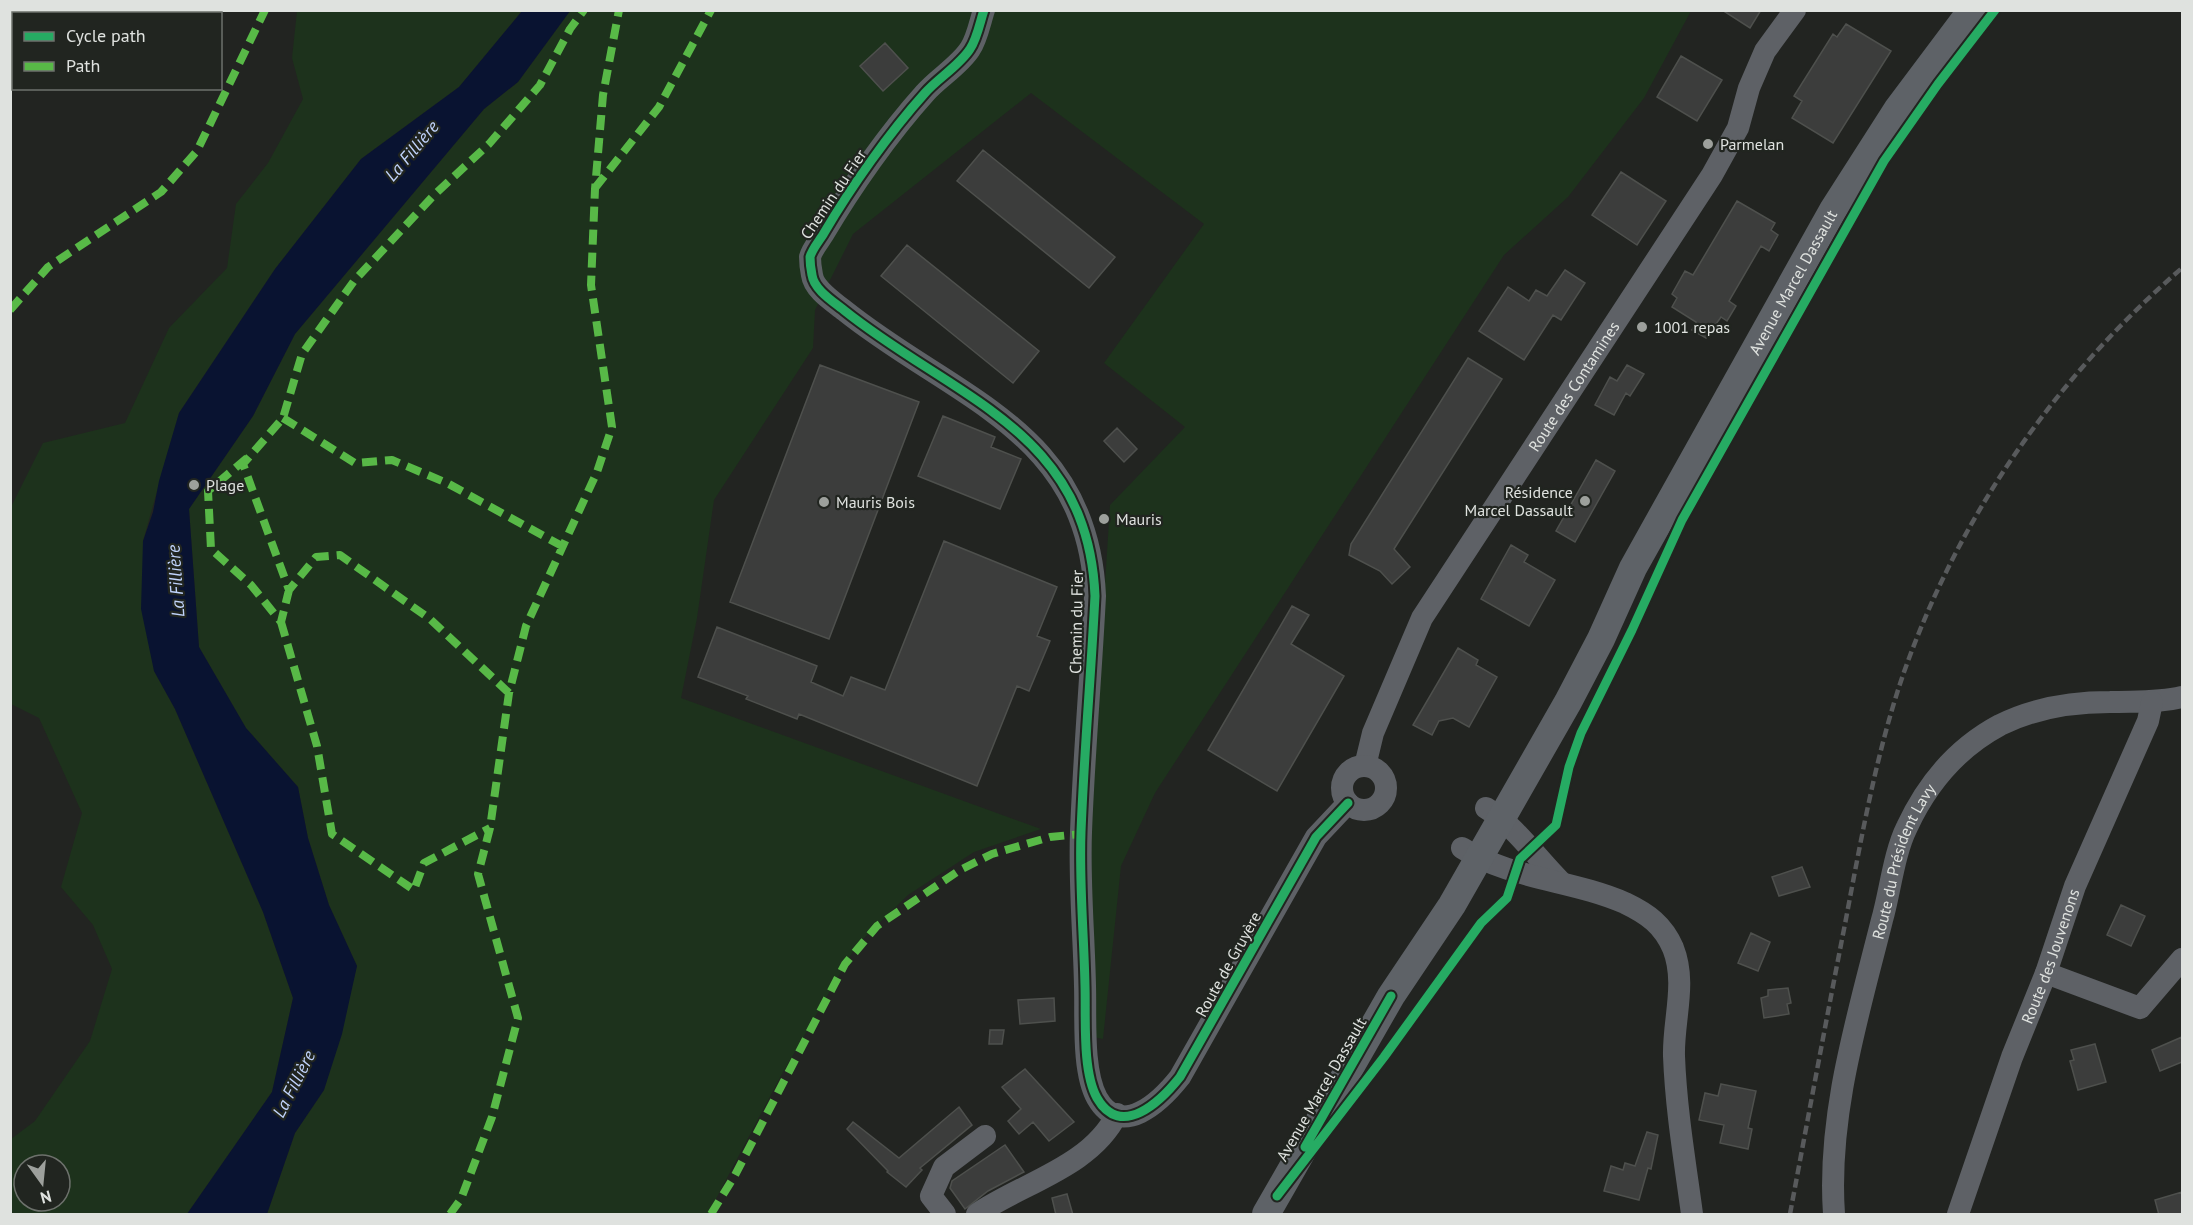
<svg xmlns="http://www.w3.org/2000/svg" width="2193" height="1225" font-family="'PT Sans',sans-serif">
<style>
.green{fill:#1d321c;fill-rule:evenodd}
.water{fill:#091331}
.building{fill:#3c3d3c;stroke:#4e504d;stroke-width:1.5}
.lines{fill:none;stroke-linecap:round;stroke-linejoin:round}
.minor{stroke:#5e6166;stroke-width:22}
.major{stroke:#5e6267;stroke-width:28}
.rail{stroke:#585a5c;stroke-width:4.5;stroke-dasharray:9 4.5;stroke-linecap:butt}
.quiet{stroke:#58b947;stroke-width:8;stroke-dasharray:15 8;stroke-linecap:butt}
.cycleway-casing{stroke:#212520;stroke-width:13}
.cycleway{stroke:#26ab63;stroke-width:9}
.poi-dot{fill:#9da09c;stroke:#212520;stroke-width:2}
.labels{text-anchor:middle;stroke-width:4.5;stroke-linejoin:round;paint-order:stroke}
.poi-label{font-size:16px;fill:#dfe2df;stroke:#212520;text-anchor:start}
.street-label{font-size:16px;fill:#dfe2df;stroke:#212520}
.water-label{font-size:18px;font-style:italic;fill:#c0d3fb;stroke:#212520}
</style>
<rect width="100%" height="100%" fill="#222421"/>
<path class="green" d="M297 11H522L459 87 361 159 275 269 179 413 143 541 154 671 175 709 263 912 293 998 272 1092 187 1214H11V1139L35 1121 90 1041 112 969 93 925 61 887 82 813 39 718 11 704 10 509 43 443 125 423 169 328 227 268 236 204 268 163 303 99 292 58ZM24 1165H60V1201H24Z
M570 11H1691L1644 98 1568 197 1504 255 1155 793 1121 866 1103 1039 1085 1035 1089 839 1110 505 1185 427 1104 363 1204 224 1031 93 853 234 815 310 813 348 714 500 697 618 681 698 1041 829 974 852 908 895 856 946 782 1074 708 1214H267L295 1133 324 1090 357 966 329 905 308 838 298 787 246 728 199 647 189 509 253 416 295 334 484 109 518 82Z"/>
<path class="water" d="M522 11H570L518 82 484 109 295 334 253 416 189 509 199 647 246 728 298 787 308 838 329 905 357 966 342 1034 324 1090 295 1133 267 1214H187L272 1092 293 998 263 912 175 709 154 671 141 609 143 541 153 512 159 481 179 413 275 269 361 159 459 87Z"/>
<path class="building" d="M1722 10H1761L1750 28Z
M1846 24 1891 51 1833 143 1792 118 1802 101 1794 96 1833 34 1837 37Z
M885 43 908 68 883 91 860 66Z
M1681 56 1722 80 1697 121 1657 97Z
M983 150 1115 257 1089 288 957 181Z
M1621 172 1666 201 1637 245 1592 215Z
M1737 201 1775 223 1771 230 1778 235 1769 251 1761 246 1729 301 1736 306 1727 321 1721 317 1706 338 1692 330 1696 322 1672 307 1677 298 1672 294 1685 271 1693 275Z
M907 245 1039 351 1013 383 881 276Z
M1565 270 1585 283 1561 320 1553 315 1524 360 1479 331 1508 287 1529 301 1536 290 1547 296Z
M1468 358 1502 379 1394 549 1410 567 1392 584 1380 571 1349 555 1351 544Z
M820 365 919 402 829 639 730 602Z
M1627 365 1644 374 1630 396 1626 393 1614 415 1595 405 1610 377 1617 381Z
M943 416 995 437 991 447 1021 459 1000 509 918 476Z
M1117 428 1137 449 1124 462 1104 441Z
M1596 460 1615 471 1575 542 1556 531Z
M944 541 1057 587 1037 636 1050 641 1029 691 1017 686 977 786 799 714 797 719 746 699 748 696 698 677 717 627 817 666 811 682 843 696 851 677 885 690Z
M1511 545 1528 555 1524 562 1555 580 1529 626 1481 599Z
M1292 606 1309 615 1291 644 1344 676 1277 791 1208 750Z
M1458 648 1478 660 1476 665 1497 677 1469 727 1453 718 1439 721 1432 735 1413 725Z
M1802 867 1810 887 1779 896 1772 877Z
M2121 905 2145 916 2131 946 2107 935Z
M1751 933 1770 942 1758 971 1738 963Z
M1788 988 1791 1003 1787 1004 1789 1014 1764 1018 1761 998 1768 996V990Z
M1054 998 1055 1021 1020 1024 1018 1000Z
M990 1030H1004L1002 1044H989Z
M2182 1037V1062L2160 1071 2152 1050Z
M2095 1044 2106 1082 2078 1090 2070 1061 2074 1060 2071 1050Z
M1025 1069 1074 1122 1049 1141 1033 1122 1019 1134 1008 1121 1021 1109 1002 1087Z
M1721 1084 1756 1091 1748 1128 1752 1129 1748 1149 1720 1143 1724 1125 1699 1120 1705 1093 1718 1096Z
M959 1107 972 1125 920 1168 922 1170 906 1187 887 1172 888 1171 847 1129 853 1122 899 1158Z
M1647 1132 1658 1135 1651 1169 1648 1168 1639 1200 1604 1191 1611 1166 1623 1170 1625 1163 1635 1166Z
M1005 1145 1024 1172 988 1191 965 1209 950 1188 952 1181Z
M2182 1192V1215H2159L2155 1200Z
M1067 1194 1073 1215H1056L1052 1198Z"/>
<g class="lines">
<g class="minor">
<path d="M984 10C980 22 977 39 970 49 959 66 938 78 925 93 889 133 851 187 824 233 820 240 812 249 810 257 810 261 811 270 812 275 814 290 834 302 845 311 955 399 1088 430 1095 596 1091 675 1084 753 1081 832 1079 883 1084 935 1085 986 1086 1017 1082 1071 1097 1098 1121 1140 1161 1101 1180 1077L1316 837 1348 803"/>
<path id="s1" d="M1365 766 1373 733 1422 618 1712 175 1738 128 1749 88 1765 51 1795 10"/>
<circle cx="1364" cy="788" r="22"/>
<path d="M1486 808C1513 824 1537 858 1560 881"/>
<path d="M1462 848C1510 879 1573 880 1625 903 1648 914 1663 925 1673 948 1687 983 1673 1020 1674 1056 1676 1109 1685 1162 1692 1214"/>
<path d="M2046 973 2140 1008 2182 959"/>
<path d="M945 1214 931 1196 944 1167 985 1136"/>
<path d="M977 1214C1022 1183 1091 1167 1117 1114"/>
<path id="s2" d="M1834 1214C1827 1115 1858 1016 1882 920 1890 892 1894 853 1907 827 1927 784 1957 748 2000 725 2034 708 2072 702 2110 702 2135 701 2158 703 2182 697"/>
<path id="s3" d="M1958 1214 2012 1057 2046 973 2075 886 2148 721 2152 702"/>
</g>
<path class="major" id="s4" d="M1266 1214 1391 996 1452 905 1568 702 1601 639 1633 568 1833 210 1897 110 1972 10"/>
<path class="rail" d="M1790 1214C1808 1118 1826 1021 1845 924 1861 840 1876 753 1904 672 1960 514 2056 377 2182 268"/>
<path class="quiet" d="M595 188 659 107 711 10
M10 310 48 267 161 192 197 151 265 10
M283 418 355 463 392 460 447 483 562 546
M247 458 208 491 211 549 251 585 281 622 289 590
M281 622 317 746 332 834 414 890 424 863 490 828
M509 693 430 619 340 555 316 557 289 590 243 464 283 418 302 354 354 281 434 195 489 144 540 85 570 29 584 10
M450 1214 461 1199 492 1117 518 1018 478 874 490 828 509 693 526 626 597 472 612 427 591 285 595 189 603 95 619 10
M711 1214 734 1177 845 964 877 926 960 870 992 854 1050 837 1081 834"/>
<g class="cycleway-casing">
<path id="cycleway" d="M984 10C980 22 977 39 970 49 959 66 938 78 925 93 889 133 851 187 824 233 820 240 812 249 810 257 810 261 811 270 812 275 814 290 834 302 845 311 955 399 1088 430 1095 596 1091 675 1084 753 1081 832 1079 883 1084 935 1085 986 1086 1017 1082 1071 1097 1098 1121 1140 1161 1101 1180 1077L1316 837 1348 803
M1305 1147 1391 996
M1277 1196 1384 1057 1481 923 1507 898 1520 859 1556 825 1569 767 1581 733 1632 630 1682 520 1884 161 1938 84 1995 10"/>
</g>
<use href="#cycleway" class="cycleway"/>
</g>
<g class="poi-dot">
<circle cx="1708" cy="144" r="6"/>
<circle cx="1642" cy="327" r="6"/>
<circle cx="194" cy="485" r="6"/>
<circle cx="1585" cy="501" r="6"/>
<circle cx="824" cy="502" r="6"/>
<circle cx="1104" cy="519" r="6"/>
</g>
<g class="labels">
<g class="poi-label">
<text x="1720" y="150">Parmelan</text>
<text x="1654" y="333">1001 repas</text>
<text x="206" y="491">Plage</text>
<text x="1573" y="498" text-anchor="end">Résidence<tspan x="1573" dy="18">Marcel Dassault</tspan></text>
<text x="836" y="508">Mauris Bois</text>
<text x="1116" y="525">Mauris</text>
</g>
<g class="street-label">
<text transform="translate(833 194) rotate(-56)" y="6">Chemin du Fier</text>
<text dy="6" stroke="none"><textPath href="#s4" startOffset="1071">Avenue Marcel Dassault</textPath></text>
<text dy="6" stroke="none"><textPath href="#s1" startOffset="436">Route des Contamines</textPath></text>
<text transform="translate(1076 622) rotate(-89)" y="6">Chemin du Fier</text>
<text dy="6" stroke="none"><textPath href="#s2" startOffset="362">Route du Président Lavy</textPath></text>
<text dy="6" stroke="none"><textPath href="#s3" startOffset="274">Route des Jouvenons</textPath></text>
<text transform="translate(1228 964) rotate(-61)" y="6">Route de Gruyère</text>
<text transform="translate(1321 1089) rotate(-60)" y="6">Avenue Marcel Dassault</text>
</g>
<g class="water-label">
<text transform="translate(412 151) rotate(-50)" y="6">La Fillière</text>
<text transform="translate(176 581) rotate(-94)" y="6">La Fillière</text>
<text transform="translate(294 1084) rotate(-63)" y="6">La Fillière</text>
</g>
</g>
<rect width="2193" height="1225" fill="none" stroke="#dfe2df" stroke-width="24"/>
<rect x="12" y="12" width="210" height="78" fill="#212520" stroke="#6d716c" stroke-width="1.5"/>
<rect x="24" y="32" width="30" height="9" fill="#26ab63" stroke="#6d716c" stroke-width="1.5"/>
<text x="66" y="42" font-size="18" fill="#dfe2df">Cycle path</text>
<rect x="24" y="62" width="30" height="9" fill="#58b947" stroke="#6d716c" stroke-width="1.5"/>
<text x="66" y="72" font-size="18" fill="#dfe2df">Path</text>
<g transform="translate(42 1183) rotate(165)"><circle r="28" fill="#212520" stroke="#6d716c" stroke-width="1.5"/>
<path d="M0-4.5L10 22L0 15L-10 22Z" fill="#9da09c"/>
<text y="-9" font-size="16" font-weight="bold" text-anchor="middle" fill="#dfe2df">N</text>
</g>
</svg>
